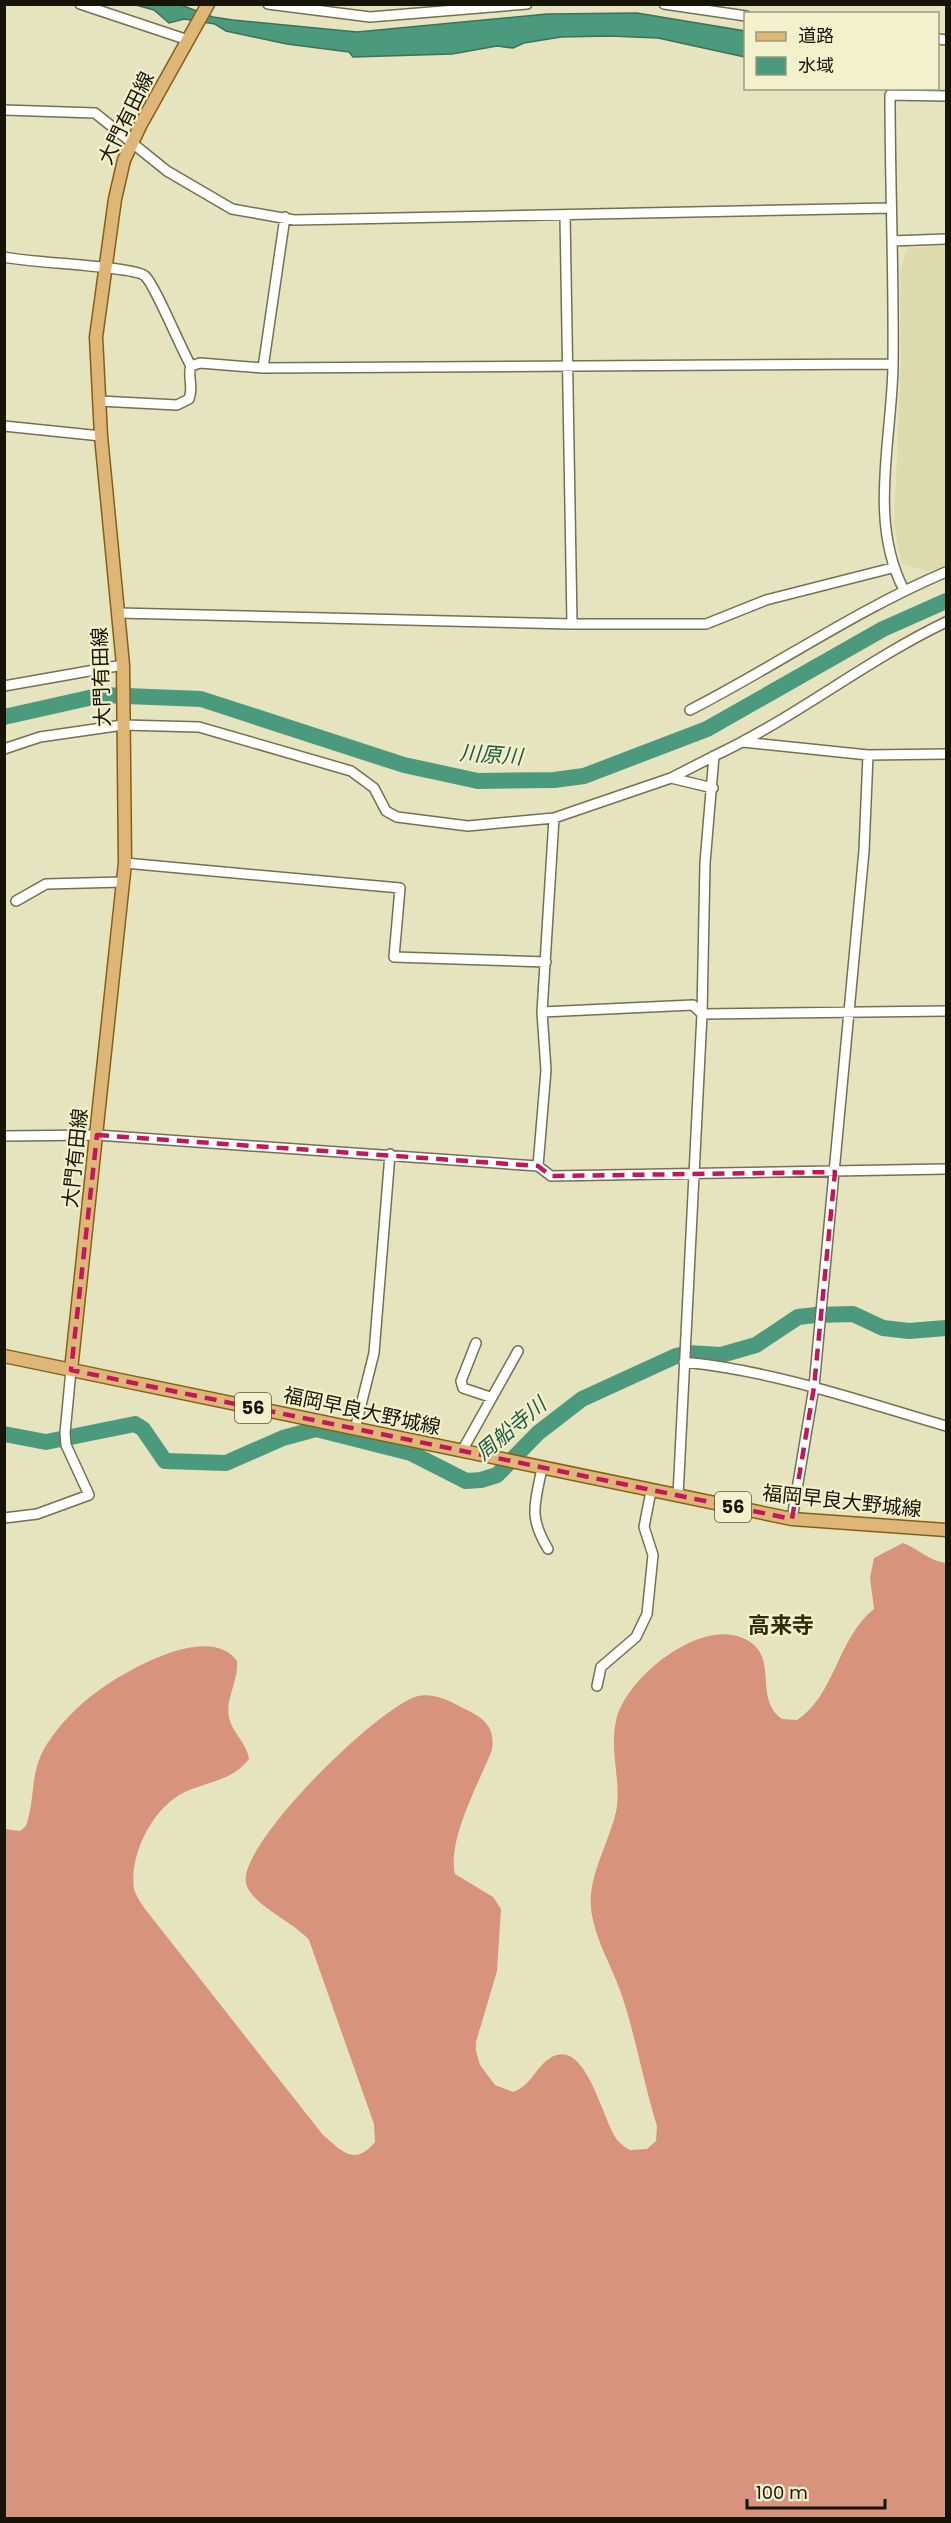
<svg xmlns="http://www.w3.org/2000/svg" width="951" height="2523" font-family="Poppins,'Noto Sans JP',sans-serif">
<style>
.built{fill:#dddaae}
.forest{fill:#d7937b}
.water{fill:#4c9a7e;stroke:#3c725a;stroke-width:1.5}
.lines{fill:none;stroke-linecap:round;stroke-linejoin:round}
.river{stroke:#4c9a7e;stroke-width:16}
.minor-casing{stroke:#73714f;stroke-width:12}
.major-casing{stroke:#895e16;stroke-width:15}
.minor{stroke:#fff;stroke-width:9}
.major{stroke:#ddb678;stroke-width:12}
.marked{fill:none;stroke:#c2185b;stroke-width:4.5;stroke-dasharray:12 8;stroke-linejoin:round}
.labels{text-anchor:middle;stroke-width:4.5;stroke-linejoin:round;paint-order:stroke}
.shield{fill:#f3f1cc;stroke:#585642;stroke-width:1.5}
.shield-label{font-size:18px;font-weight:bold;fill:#161407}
.street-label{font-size:20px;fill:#161407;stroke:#f3f1cc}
.water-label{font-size:21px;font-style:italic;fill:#1c5a46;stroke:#f3f1cc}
.quarter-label{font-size:22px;font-weight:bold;fill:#2f2c0c;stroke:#f3f1cc}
</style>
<rect width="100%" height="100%" fill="#e6e4bf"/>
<path class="built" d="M946 246V568L926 571 901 563 894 523 901 364 900 276 904 256 909 248Z"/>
<path class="forest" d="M903 1543C919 1549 928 1560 945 1563L946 1561V2518H5V1829L20 1831 26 1826C36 1797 29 1772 47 1744 60 1724 79 1704 98 1691 126 1670 210 1622 237 1661 239 1680 225 1699 229 1717 232 1733 247 1743 249 1759 232 1781 209 1781 185 1792 153 1807 129 1854 134 1889 136 1896 141 1903 145 1909L323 2135C342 2151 354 2167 375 2142L374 2124 309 1940C294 1922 250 1904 246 1883 238 1844 379 1706 418 1696 436 1692 453 1703 469 1711 487 1720 495 1730 492 1750 479 1783 447 1840 455 1874L493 1897 501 1909 497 1971 476 2042V2051L480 2065 495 2085 513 2092C531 2086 535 2068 550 2058 587 2035 603 2125 619 2142 622 2145 626 2148 630 2150L647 2149 656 2141 657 2126C643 2081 635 2033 620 1990 610 1963 594 1937 591 1908 588 1877 609 1842 616 1812 622 1783 609 1751 616 1721 625 1679 696 1621 740 1637 783 1652 751 1697 782 1719L797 1720C834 1697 838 1637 874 1609L870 1578 874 1558Z"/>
<path class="water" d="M136 5H181L213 17 233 20 357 32 547 14 637 13 745 31V57L658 38 609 36 561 37 524 43 513 48 497 46 452 54 353 57 349 52 287 44 226 31 215 24 184 19 169 23 154 10Z"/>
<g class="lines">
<path class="river" d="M4 717 102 695 201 699 404 765 478 781 554 780 584 776 707 729 883 629 946 601
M4 1434 46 1442 135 1424 143 1429 165 1461 226 1463 283 1438 316 1429 411 1453 466 1481 481 1480 497 1475 538 1433 582 1399 676 1356 688 1353 721 1355 756 1345 798 1317 816 1315 853 1314 883 1328 909 1331 946 1328"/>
<g class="minor-casing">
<path id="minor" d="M80 4 188 40
M268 4 370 17 527 4
M664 4 746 16
M938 39 946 40
M4 110 95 113 167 171 232 209 294 220 890 208
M565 215 572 624
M892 241 946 239
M4 257C29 263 134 266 145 276 155 285 181 349 191 366 187 376 194 387 189 399L177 405 99 401
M191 366 200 363 263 368 893 364
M263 368 285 217
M4 426 101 436
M904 590C868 521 892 440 893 365 894 275 890 185 890 95L946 96
M118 613 572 624H706L766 600 892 568
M4 686 123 665
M690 710C776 666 856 610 946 572
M743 742 868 755 946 754
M4 749 40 737 123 725 199 727 351 771 374 788 386 811 397 817 468 826 554 818 671 778 713 788
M671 778 714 756
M554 818 542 1012 693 1005 702 1014 946 1011
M125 863 400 888 394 957 546 962
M16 901 46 884 123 882
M4 1136 97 1135 538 1166 551 1176 946 1169
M538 1166 546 1070 542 1012
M476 1343 461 1381 463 1388 490 1397
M684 1362C775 1371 860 1401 946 1426
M355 1429 374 1353 390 1154
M462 1451 518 1351
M542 1468C535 1504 528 1516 548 1549
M678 1496 702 1014 705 863 714 756C795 718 865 661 946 622
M4 1518 37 1514 89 1495 66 1445 65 1433 71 1370
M792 1519 814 1387 864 851 868 755
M597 1686 601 1667 636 1637 647 1614 653 1555 644 1527 651 1491"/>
</g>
<g class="major-casing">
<path id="major" d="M4 1356 792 1519 946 1530
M71 1370 125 863 123 665 101 436 96 337 115 199 124 160 141 124 208 4"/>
</g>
<use href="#minor" class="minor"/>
<use href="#major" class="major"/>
</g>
<path class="marked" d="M97 1135 538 1166 551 1176 835 1172 814 1387 792 1519 71 1370Z"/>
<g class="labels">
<g class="shield">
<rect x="235" y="1393" width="36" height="30" rx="4.5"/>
<rect x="715" y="1492" width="36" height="30" rx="4.5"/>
</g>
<g class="shield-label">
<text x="253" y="1414">56</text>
<text x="733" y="1513">56</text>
</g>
<g class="street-label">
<text transform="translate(126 118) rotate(-64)" y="7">大門有田線</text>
<text transform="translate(101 677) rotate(-92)" y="7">大門有田線</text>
<text transform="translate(75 1158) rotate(-84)" y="7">大門有田線</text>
<text transform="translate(362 1411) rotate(12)" y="7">福岡早良大野城線</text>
<text transform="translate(842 1501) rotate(6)" y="7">福岡早良大野城線</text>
</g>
<g class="water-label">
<text transform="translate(491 755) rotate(4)" y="7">川原川</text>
<text transform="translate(511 1429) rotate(-40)" y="7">周船寺川</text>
</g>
<g class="quarter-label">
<text x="781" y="1633">高来寺</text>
</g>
</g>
<rect width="951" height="2523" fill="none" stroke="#161407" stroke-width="12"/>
<rect x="744" y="12" width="195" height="78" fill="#f3f1cc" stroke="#9b997d" stroke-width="1.5"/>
<rect x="756" y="32" width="30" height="9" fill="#ddb678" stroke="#9b997d" stroke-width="1.5"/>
<text x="798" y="42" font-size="18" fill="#161407">道路</text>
<rect x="756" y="57" width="30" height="18" fill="#4c9a7e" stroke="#9b997d" stroke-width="1.5"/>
<text x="798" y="72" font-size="18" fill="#161407">水域</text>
<path d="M747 2499v9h138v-9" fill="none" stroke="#161407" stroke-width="3"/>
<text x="756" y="2499" font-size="18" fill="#161407" stroke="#f3f1cc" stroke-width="4.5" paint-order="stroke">100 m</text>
</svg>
